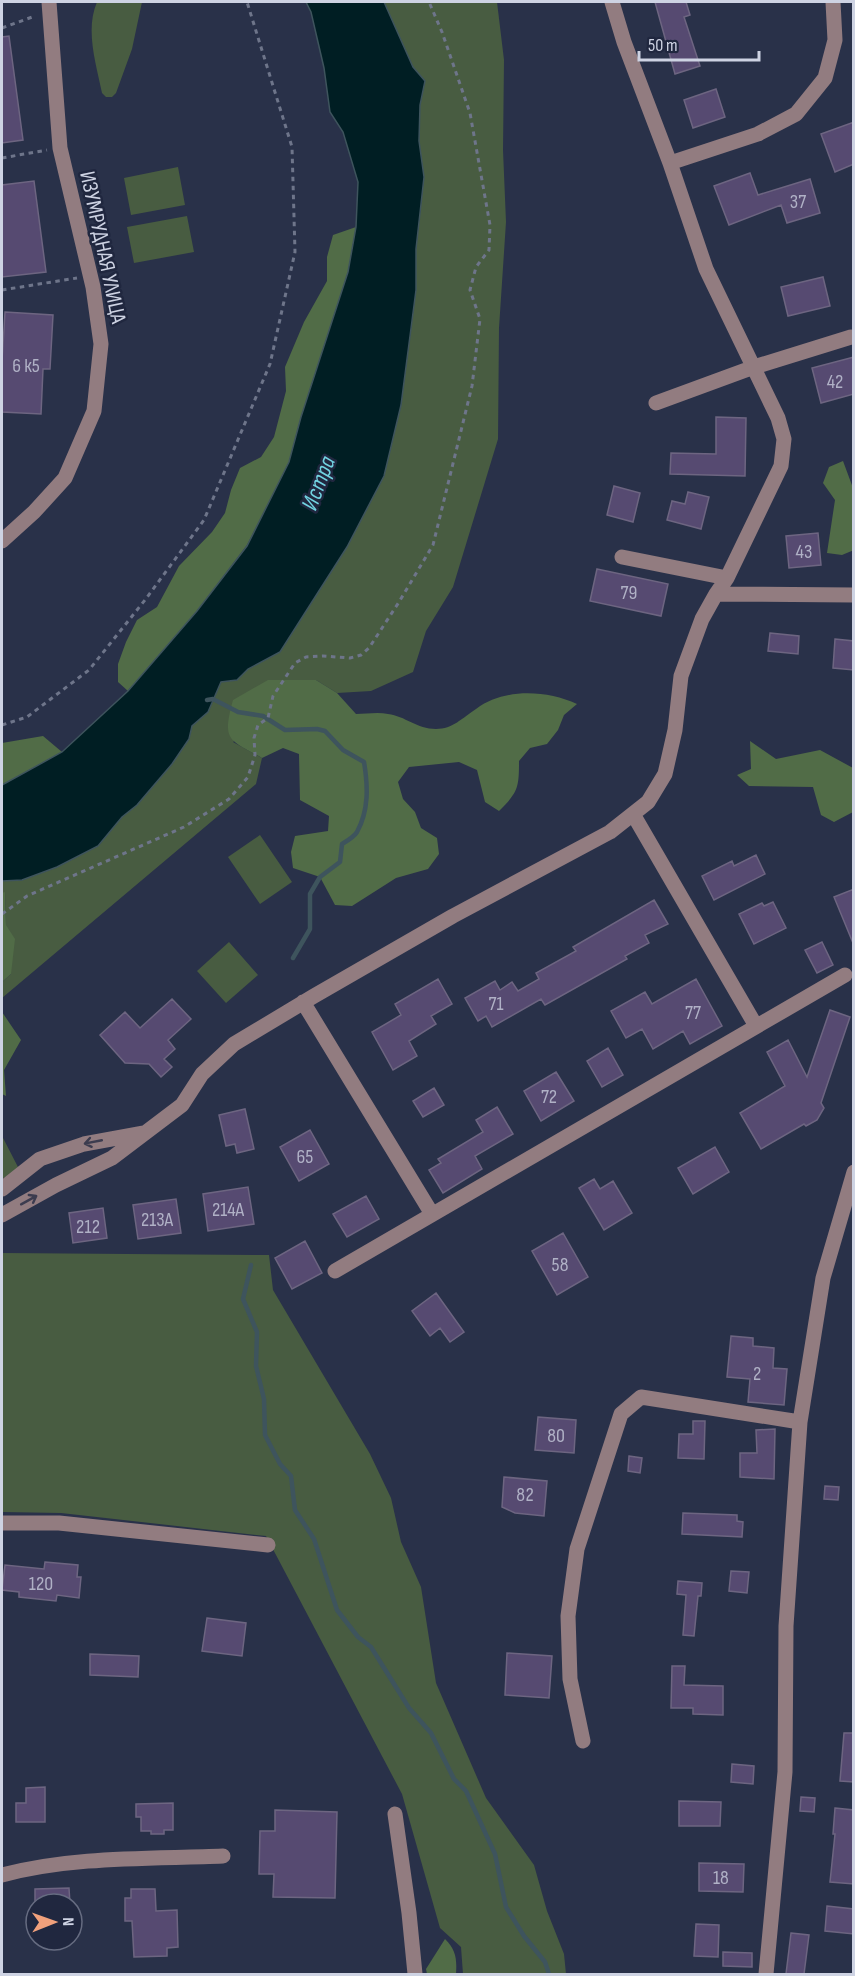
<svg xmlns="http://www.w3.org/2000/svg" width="855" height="1976" font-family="'Sofia Sans Condensed',sans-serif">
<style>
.green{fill:#485c41}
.forest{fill:#516c47}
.water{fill:#001e23;stroke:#3e545d;stroke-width:1.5}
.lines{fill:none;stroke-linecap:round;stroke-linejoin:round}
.stream{stroke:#3e545d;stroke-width:4.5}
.building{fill:#564a71;stroke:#6d6581;stroke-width:1.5}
.path{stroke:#6e758a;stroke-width:3;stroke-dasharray:4.5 4.5;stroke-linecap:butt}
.minor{stroke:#927c80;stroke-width:15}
.oneway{stroke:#3c3c4f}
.labels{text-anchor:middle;stroke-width:5;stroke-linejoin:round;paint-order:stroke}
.number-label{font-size:20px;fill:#b0b1c6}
.street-label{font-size:22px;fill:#ced3e3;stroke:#20273f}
.water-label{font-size:24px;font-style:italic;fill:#71d2e1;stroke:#20273f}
</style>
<rect width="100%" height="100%" fill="#293149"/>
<path class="green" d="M97 2H142L132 49 116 93 112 97H106L102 93C96 63 85 30 97 2Z
M384 2H497L504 60 503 150 506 222 499 328 498 439 453 587 426 631 413 672 371 691 337 693 316 680 233 742 262 758 256 784 2 998V982L11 974 6 925 5 893H2V881L22 880 57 867 98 846 122 817 137 805 172 764 189 739 192 726 208 712 221 682 237 680 248 669 280 652 347 547 384 476 401 405 416 290V249L424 177 418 141 420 105 425 81 413 67Z
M178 167 185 205 131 215 124 178Z
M187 216 194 252 134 263 127 227Z
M260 835 292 882 260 904 228 857Z
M229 942 258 975 226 1003 197 971Z
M2 1136 19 1169 2 1179Z
M2 1253 269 1255 273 1290 370 1454 391 1498 401 1542 421 1587 436 1683 486 1798 534 1865 547 1911 564 1954 566 1974H463L461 1947 440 1928 402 1794 266 1536 61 1513 2 1512Z"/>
<path class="forest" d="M356 227 348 272 301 417 289 462 247 545 197 611 128 691 118 682V664L126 642 137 620 157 607 179 566 212 532 225 513 231 490 240 468 261 457 274 437 286 391 285 367 304 322 327 281V257L333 235Z
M843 461 853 488 854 550 842 555 827 553 835 500 823 483 829 467Z
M268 680H316L337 693 356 714C366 714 378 712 388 714 405 716 417 729 436 729 453 729 462 718 476 709 504 688 546 690 577 704L564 715 558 730 547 744 530 748 519 761C519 788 518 792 499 811L485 802 477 770 459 762 409 767 398 782 403 799 415 812 421 828 437 838 439 854 428 869 396 878 352 906 335 905 320 877 293 868 291 852 295 836 328 831 329 816 300 800 299 754 283 748 262 758C228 739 222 741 233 700Z
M43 736 62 752 2 785V743Z
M750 741 776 759 820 750 853 768V812L834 822 821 815 813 787 749 786 737 775 751 769Z
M5 892 6 925 15 939 11 974 2 982V893Z
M2 1012 21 1040 4 1070 6 1096 2 1094Z
M445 1939C456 1950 457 1959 456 1974H427L426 1969Z"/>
<path class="water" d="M306 2H384L413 67 425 81 420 105 419 141 424 177 416 249V290L401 405 384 476 347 547 280 652 248 669 237 680 221 682 208 712 192 726 189 739 172 764 137 805 122 817 98 846 57 867 22 880 2 881V785L62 752 128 691 197 611 247 546 289 462 301 417 348 272 356 227 358 182 343 132 330 112 324 68 311 12Z"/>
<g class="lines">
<path class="stream" d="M207 700 213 699 238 712 263 716 285 730 317 729 325 731 343 750 364 762C368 786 369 810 357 832 354 837 347 841 342 844L340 862 320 877 310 894V929L293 958
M251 1265 243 1299 257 1332 256 1366 264 1399 265 1435 280 1464 291 1476 295 1510 314 1539 337 1610 358 1637 371 1647 409 1708 431 1733 454 1779 466 1791 495 1854 506 1907 524 1936 545 1962 549 1974"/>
</g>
<path class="building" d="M655 2H686L690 15 684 17 700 66 675 74Z
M9 36 23 140 2 143V37Z
M716 89 725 117 693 128 684 100Z
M854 122V164L835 172 821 134Z
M750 173 758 195 810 179 820 213 787 223 781 205 729 225 714 186Z
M34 181 46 272 2 277V185Z
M823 277 830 306 788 316 781 287Z
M5 312 53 315 50 369H43L41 414 2 412V361Z
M854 357V394L821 403 812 368Z
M716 417 746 418 745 476 670 474 671 453 716 454Z
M614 486 640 493 633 522 607 515Z
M688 492 709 497 701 529 667 520 672 501 685 504Z
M818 533 821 565 789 568 786 536Z
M597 569 668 584 661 616 590 601Z
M770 633 799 636 798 654 768 651Z
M835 639 854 641V670L833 668Z
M756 855 765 874 714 900 702 876 732 861 734 866Z
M854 889V943H853L834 897Z
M654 900 668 924 645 935 649 943 625 956 627 959 545 1005 541 999 492 1027 486 1016 478 1021 465 998 495 981 500 990 512 982 518 991 539 979 536 973 576 951 573 947Z
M773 902 786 928 754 944 739 914 762 903 764 906Z
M822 942 833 965 817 973 805 950Z
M438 979 452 1004 431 1016 436 1024 409 1041 417 1056 393 1070 372 1032 401 1015 395 1004Z
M696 979 722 1026 690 1044 683 1031 653 1049 642 1029 626 1038 611 1011 645 992 652 1004Z
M172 999 191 1019 168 1040 175 1049 164 1059 172 1067 161 1077 149 1064 125 1063 100 1035 125 1012 140 1028Z
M830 1010 850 1017 821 1103 824 1108 817 1120 806 1126 804 1124 761 1149 740 1113 785 1086 767 1052 788 1040 807 1077Z
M608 1048 623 1075 602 1087 587 1061Z
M556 1072 574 1101 541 1121 524 1091Z
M434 1088 444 1105 423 1117 413 1101Z
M497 1107 513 1134 475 1156 482 1169 443 1193 429 1170 441 1163 438 1159 483 1132 476 1120Z
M245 1109 254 1149 237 1153 235 1144 226 1146 219 1115Z
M310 1130 329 1164 299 1181 280 1147Z
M715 1147 729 1172 693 1194 678 1168Z
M594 1179 600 1189 613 1181 632 1213 604 1230 579 1188Z
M248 1187 254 1224 208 1231 203 1194Z
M366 1196 379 1219 347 1237 333 1214Z
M176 1199 181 1233 138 1239 133 1205Z
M103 1208 107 1238 73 1243 69 1213Z
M563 1233 588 1277 557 1295 532 1251Z
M305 1241 322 1273 292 1289 275 1258Z
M436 1293 464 1332 450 1342 440 1328 430 1336 412 1311Z
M731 1336 753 1338V1346L774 1348 773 1368 787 1369 784 1405 748 1402 750 1379 727 1377Z
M538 1417 576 1420 574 1453 535 1450Z
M693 1421H705L704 1459 678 1458 679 1434H693Z
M775 1429 774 1479 740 1477V1453H757L756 1430Z
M629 1456 642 1458 640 1473 628 1471Z
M504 1477 547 1481 544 1516 515 1513 502 1507Z
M825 1486 839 1487 838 1500 824 1499Z
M683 1513 737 1515V1521L743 1522 742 1537 682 1534Z
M45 1562 78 1565 77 1577H81L79 1598 57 1595 56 1601 19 1597V1592L2 1590 5 1565 44 1569Z
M731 1571 749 1572 747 1593 729 1591Z
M678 1581 702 1583 701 1596H698L694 1636 683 1635 686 1595 677 1594Z
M207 1618 246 1623 242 1656 202 1651Z
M507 1653 552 1656 549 1698 505 1695Z
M90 1654 139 1656 138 1677 90 1675Z
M672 1666H685L684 1685 723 1686V1715L693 1714V1708H671Z
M844 1733H854V1782L840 1781Z
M732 1764 754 1766 753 1784 731 1782Z
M45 1787V1822H16V1803H26V1788Z
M801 1797 815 1798 814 1812 800 1811Z
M679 1801 721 1802 720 1826H679Z
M173 1803V1830H164V1834H151V1831H141V1817H136V1804Z
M835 1808 854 1810V1884L830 1882 835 1834H833Z
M275 1810 337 1812 335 1898 273 1897 274 1874H259L260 1831H275Z
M699 1863 744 1864 743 1892 699 1891Z
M69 1888 70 1904H35V1889Z
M131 1889H155L156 1911 177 1910 178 1947 167 1948V1956L134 1957 132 1921H125V1898H131Z
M827 1906 854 1909V1934L825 1931Z
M696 1924 719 1925 718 1957 694 1956Z
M791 1933 809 1935 804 1974H786Z
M723 1952 752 1953V1967L723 1966Z"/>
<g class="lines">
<path class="path" d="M2 28 35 16
M2 158 47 150
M2 290 77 278
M2 725 27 717 89 670 145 600 204 520 270 364 295 252 292 147 247 2
M2 914 27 896 184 827 229 799 248 777 255 755 254 738 258 725 268 718 273 696 295 663 306 657 323 656 350 658 361 655 369 648 399 602 433 545 472 386 480 319 470 290 476 267 489 250 490 225 470 113 442 32 429 2"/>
<path class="minor" d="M670 163 758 134 796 114 825 78 835 40 833 2
M656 403 754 367 851 337
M2 541 34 512 65 478 94 411 101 344 93 287 60 148 49 2
M622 557 727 578
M716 594 854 595
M633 814 756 1026
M303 1002 432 1214
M2 1189 40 1159 84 1144 144 1133
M2 1215 56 1185 112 1158 182 1105 202 1074 234 1044 314 996 453 916 610 832 648 802 665 774 675 730 681 676 702 619 716 594 727 578 781 466 784 439 778 418 706 269 670 163 624 42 612 2
M335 1271 845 975
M2 1523H59L268 1545
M583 1741 570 1679 568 1616 577 1549 621 1414 641 1397 800 1422
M395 1814 409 1913 415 1974
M2 1875C73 1856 150 1859 223 1856
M766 1974 785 1772 786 1626 800 1422 823 1278 854 1172"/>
</g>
<defs><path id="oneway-shaft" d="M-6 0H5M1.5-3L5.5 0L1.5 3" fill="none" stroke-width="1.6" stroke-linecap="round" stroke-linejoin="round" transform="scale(1.5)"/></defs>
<g class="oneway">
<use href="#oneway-shaft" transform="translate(93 1142) rotate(169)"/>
<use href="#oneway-shaft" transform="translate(29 1200) rotate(-29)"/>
</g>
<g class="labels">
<g class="number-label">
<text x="798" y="208">37</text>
<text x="26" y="372">6 к5</text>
<text x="835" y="388">42</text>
<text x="804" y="558">43</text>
<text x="629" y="599">79</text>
<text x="496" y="1010">71</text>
<text x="693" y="1019">77</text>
<text x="549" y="1103">72</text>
<text x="305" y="1163">65</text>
<text x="228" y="1216">214А</text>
<text x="157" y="1226">213А</text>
<text x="88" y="1233">212</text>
<text x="560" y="1271">58</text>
<text x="757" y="1380">2</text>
<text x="556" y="1442">80</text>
<text x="525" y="1501">82</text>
<text x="41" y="1590">120</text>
<text x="721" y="1884">18</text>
</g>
<g class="street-label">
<text transform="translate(104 247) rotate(78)" y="8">ИЗУМРУДНАЯ УЛИЦА</text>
</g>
<g class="water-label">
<text transform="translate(318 483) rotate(-69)" y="8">Истра</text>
</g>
</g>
<rect width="855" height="1976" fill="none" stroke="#ced3e3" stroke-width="6"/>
<g transform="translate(54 1922) rotate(89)"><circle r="28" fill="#20273f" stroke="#666c81" stroke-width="1.5"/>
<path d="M0-4.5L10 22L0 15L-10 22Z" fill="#f1a17c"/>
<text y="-9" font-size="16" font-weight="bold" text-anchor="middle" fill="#ced3e3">N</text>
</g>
<path d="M639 51v9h120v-9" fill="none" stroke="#ced3e3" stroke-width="3"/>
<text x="648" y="51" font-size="18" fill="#ced3e3" stroke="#20273f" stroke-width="4.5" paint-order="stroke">50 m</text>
</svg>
